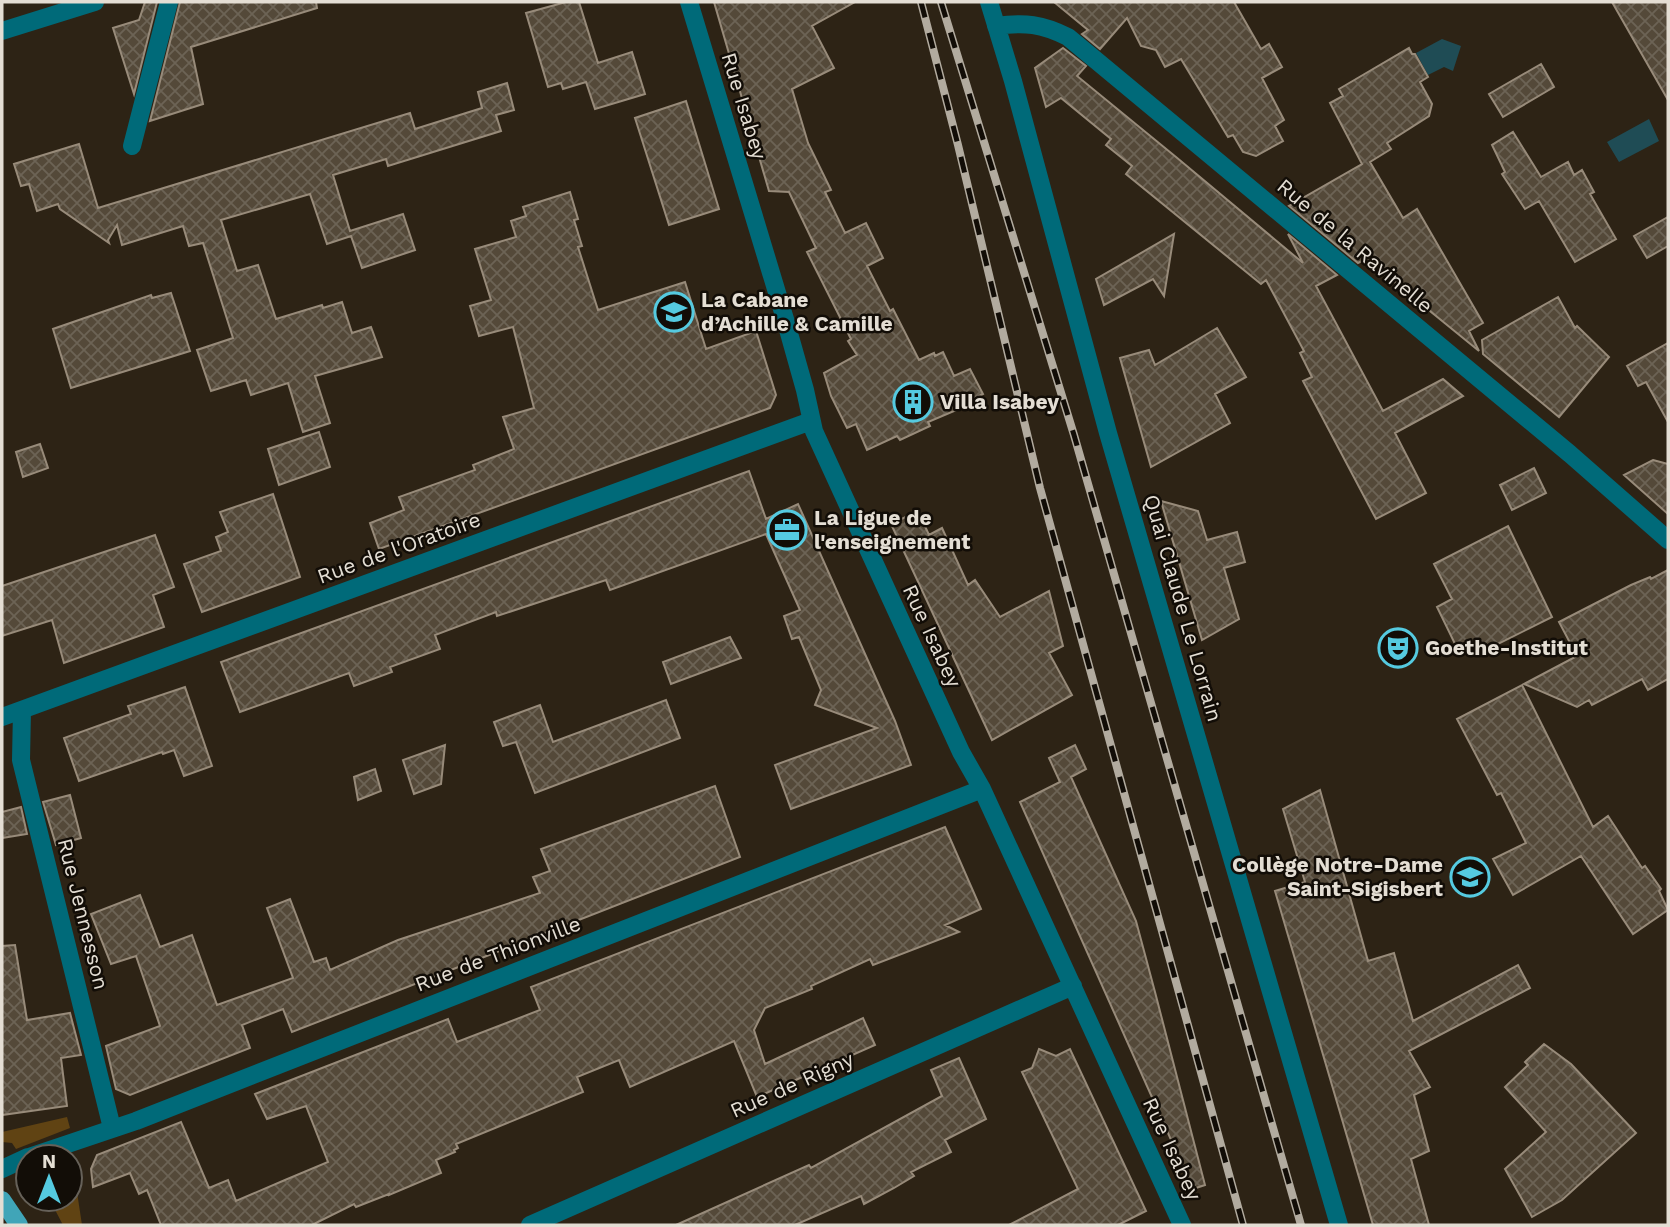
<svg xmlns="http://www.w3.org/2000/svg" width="1670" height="1227" font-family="'Work Sans',sans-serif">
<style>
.grass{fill:#604313}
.water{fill:#1f4c55}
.building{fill:url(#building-cross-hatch);stroke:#988b7a;stroke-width:2}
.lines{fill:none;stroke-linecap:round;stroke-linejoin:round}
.minor{stroke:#006a79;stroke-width:18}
.major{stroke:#40a5b8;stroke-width:18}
.rail-casing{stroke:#b2ab9f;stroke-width:8}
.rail{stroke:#120d07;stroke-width:5;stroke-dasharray:16;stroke-linecap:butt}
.labels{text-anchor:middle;stroke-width:5;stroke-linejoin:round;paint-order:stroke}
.street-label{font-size:21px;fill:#e4ded4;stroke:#120d07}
.poi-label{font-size:21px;font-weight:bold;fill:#e4ded4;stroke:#120d07;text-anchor:start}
</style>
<defs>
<pattern id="building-cross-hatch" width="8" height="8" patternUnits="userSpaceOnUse" patternTransform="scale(1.75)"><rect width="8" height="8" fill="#544939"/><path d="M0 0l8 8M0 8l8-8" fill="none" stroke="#6c6355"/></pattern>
</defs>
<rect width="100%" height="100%" fill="#2d2315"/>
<path class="grass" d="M67 1117 70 1128 16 1149 12 1143 2 1142V1132Z
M70 1190 77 1192 82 1225H63L53 1206V1199H70Z"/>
<path class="water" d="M1442 39 1461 46 1453 71 1444 67 1428 75 1416 53Z
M1649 119 1659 141 1619 162 1607 142Z"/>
<path class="building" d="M145 2H157L134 94 113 28 139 20Z
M180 2H316L317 8 191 47 203 104 150 121Z
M566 2H579L598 63 632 52 645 94 595 109 586 82 563 89 561 83 548 87 526 13Z
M714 2H855L812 26 834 68 792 89 808 143 831 190 825 192 845 233 866 223 883 258 867 266 890 311 893 309 919 360 934 353 935 356 943 352 954 376 970 369 983 394 958 406 959 409 928 422 930 426 900 440 897 436 867 450 856 424 847 428 831 396 824 373 857 355 848 341 851 339 807 252 816 248 789 192 769 191Z
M1054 2H1234L1261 49 1269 44 1282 67 1262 78 1284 120 1275 126 1283 141 1256 156 1243 152 1233 135 1228 137 1181 59 1165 67 1156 50 1141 46 1127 18 1100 49 1082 34 1088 30Z
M1612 2H1668V100Z
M1063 48 1086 66 1077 76 1176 157 1303 263 1288 234 1337 275 1316 286 1383 411 1443 379 1463 396 1395 433 1426 493 1376 519 1303 381 1312 377 1300 353 1304 351 1266 280 1261 284 1126 174 1132 166 1106 145 1111 139 1061 98 1046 107 1035 68Z
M1409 48 1412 54H1415L1428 77 1420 82 1432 104 1429 116 1387 143 1391 149 1370 162 1403 218 1417 209 1483 323 1469 331 1479 351 1366 259 1358 263 1289 206 1362 164 1330 103 1343 96 1339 89Z
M1541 64 1554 87 1503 117 1489 94Z
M507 83 514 110 496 115 501 131 388 166 386 159 333 175 350 231 403 214 415 250 362 268 351 236 327 244 310 194 221 220 237 271 258 265 276 319 322 305 323 308 342 302 352 333 371 327 382 357 315 376 330 423 303 432 288 383 251 395 246 380 211 391 197 350 233 338 203 243 189 246 183 226 122 245 117 225 108 240 109 243 60 209 58 204 37 211 29 184 21 186 14 164 79 144 98 208 410 113 415 129 482 108 478 92Z
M686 101 719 209 669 225 635 118Z
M1513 132 1541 177 1568 162 1574 175 1582 170 1594 192 1590 194 1616 239 1575 262 1539 201 1525 209 1502 174 1505 172 1492 145Z
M570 192 578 219 574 220 582 246 578 247 598 310 685 282 706 349 756 331 776 395 770 408 379 549 370 523 404 510 399 497 475 470 473 465 514 449 503 417 534 408 513 327 479 336 470 306 491 300 475 249 516 237 511 221 526 216 523 207Z
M1668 217V246L1647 258 1634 236Z
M1174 234 1164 296 1153 279 1104 305 1096 279Z
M171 293 190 351 71 388 53 329 151 295 152 298Z
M1558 297 1575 328 1577 326 1609 357 1559 417 1483 354 1482 340Z
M1217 328 1246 377 1215 394 1230 423 1151 467 1120 358 1149 350 1155 365Z
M1668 343V422L1646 382 1638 386 1627 366Z
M319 432 330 467 279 485 268 449Z
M40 444 48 468 23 477 16 452Z
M1653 460 1668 464V514L1624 475Z
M1534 468 1546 493 1512 510 1500 485Z
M749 471 766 519 798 504 895 721 911 765 791 809 775 765 877 728 815 705 821 690 799 637 792 639 784 616 800 610 766 534 610 590 606 580 497 616 496 612 435 635 440 649 390 667 392 672 354 686 349 673 240 712 221 662Z
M273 494 300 577 202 612 184 564 221 551 216 537 228 532 220 512Z
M1161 501 1198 511 1207 540 1237 532 1245 562 1224 568 1239 619 1202 640Z
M918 511 929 535 942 528 968 585 975 580 1000 617 1049 591 1063 646 1049 653 1072 695 992 740 891 524Z
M1508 526 1552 617 1482 652 1455 644 1437 607 1452 599 1434 564Z
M155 535 174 587 153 595 164 627 64 663 52 620 2 636V586Z
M1668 570V679L1648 690 1642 679 1592 705 1589 700 1577 707 1524 684 1577 656 1559 622 1631 585 1650 577 1651 579Z
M730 637 741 658 671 684 663 662Z
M1522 685 1593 827 1608 816 1642 868 1645 866 1661 889 1659 891 1668 910 1633 934 1581 856 1513 895 1493 859 1526 843 1501 793 1497 795 1457 719Z
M185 687 212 766 184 776 174 750 163 754 162 752 79 781 64 738 131 714 128 706Z
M666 700 680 738 535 793 516 742 503 746 494 722 540 705 553 742Z
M445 745 441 784 414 794 403 760Z
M1075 745 1086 769 1071 777 1136 921 1155 992 1205 1185 1193 1189 1020 802 1060 782 1049 758Z
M375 769 381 791 358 800 354 777Z
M715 786 740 857 292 1032 283 1009 242 1025 250 1048 130 1095 116 1089 106 1046 160 1026 136 956 111 964 91 914 140 895 160 947 192 935 217 1005 293 978 267 908 290 899 314 962 326 958 330 970 398 940 540 893 533 877 550 871 541 849Z
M1320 790 1368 961 1394 953 1413 1021 1518 965 1530 988 1409 1051 1430 1087 1414 1095 1429 1151 1411 1159 1429 1225H1373L1275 891 1305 882 1283 809Z
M70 795 81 838 56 845 43 802Z
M21 807 27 834 2 838V812Z
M945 827 981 909 945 925 959 932 873 965 870 959 811 986 812 989 765 1008 754 1030 765 1064 863 1018 875 1045 757 1097 734 1041 630 1087 619 1060 577 1077 583 1092 456 1144 458 1148 454 1150 455 1152 436 1160 441 1173 389 1195V1194L356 1207 354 1204 312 1225H161L147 1190 139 1194 130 1173 93 1187 91 1169 97 1155 181 1122 209 1188 228 1180 236 1201 285 1180 328 1162 306 1106 267 1119 255 1094 448 1019 457 1042 540 1010 531 987Z
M15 945 27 1020 70 1013 81 1055 61 1058 67 1106 2 1115V946Z
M1544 1044 1571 1064 1636 1133 1562 1200 1532 1217 1505 1169 1546 1132 1505 1087 1528 1065 1525 1062Z
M1039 1049 1056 1056 1070 1049 1146 1211 1118 1225H1009L1078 1189 1022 1072 1032 1068Z
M959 1058 986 1119 945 1140 951 1152 911 1172 914 1176 894 1188 864 1204 861 1196 795 1225H676L809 1165 811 1168 942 1096 931 1070Z"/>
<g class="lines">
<path class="minor" d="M689 2 785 319 805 390 814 431 961 752 982 789 1182 1225
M989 2 1013 81 1108 433 1339 1225
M996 26C1025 22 1042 24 1068 37L1570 454 1668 540
M2 31 95 2
M132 146 169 2
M22 710 21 760 112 1128
M2 717 811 421
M29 1157 136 1121 982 789
M2 1169 28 1157
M530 1225 1073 986"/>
<path class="major" d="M2 1200 19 1225"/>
<g class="rail-casing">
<path id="rail" d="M921 2 958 145 1040 488 1243 1225
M941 2 1074 435 1301 1225"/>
</g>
<use href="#rail" class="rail"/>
</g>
<defs>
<g id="school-ring" transform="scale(2.0125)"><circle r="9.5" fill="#120d07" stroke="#55cae0" stroke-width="1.5"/><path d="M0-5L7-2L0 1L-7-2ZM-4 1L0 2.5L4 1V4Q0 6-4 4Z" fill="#55cae0"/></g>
<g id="building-ring" transform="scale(2.0125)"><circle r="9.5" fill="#120d07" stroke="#55cae0" stroke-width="1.5"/><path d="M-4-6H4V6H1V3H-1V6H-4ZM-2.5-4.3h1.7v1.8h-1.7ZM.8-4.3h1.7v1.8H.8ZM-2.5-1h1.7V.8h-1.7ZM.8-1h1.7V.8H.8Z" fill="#55cae0"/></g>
<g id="office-ring" transform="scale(2.0125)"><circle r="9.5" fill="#120d07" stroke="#55cae0" stroke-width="1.5"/><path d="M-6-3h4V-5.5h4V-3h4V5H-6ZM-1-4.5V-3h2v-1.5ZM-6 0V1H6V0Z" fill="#55cae0"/></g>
<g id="theatre-ring" transform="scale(2.0125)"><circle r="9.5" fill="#120d07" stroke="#55cae0" stroke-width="1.5"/><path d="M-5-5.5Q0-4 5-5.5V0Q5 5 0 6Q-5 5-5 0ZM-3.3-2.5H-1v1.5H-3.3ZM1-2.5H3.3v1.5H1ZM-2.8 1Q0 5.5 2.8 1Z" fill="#55cae0"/></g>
</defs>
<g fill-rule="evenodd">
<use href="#school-ring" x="674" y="312"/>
<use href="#building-ring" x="913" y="402"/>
<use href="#office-ring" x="787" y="530"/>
<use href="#theatre-ring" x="1398" y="648"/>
<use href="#school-ring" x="1470" y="877"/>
</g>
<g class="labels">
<g class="street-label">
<text transform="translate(744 106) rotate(73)" y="7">Rue Isabey</text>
<text transform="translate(1355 246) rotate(40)" y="7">Rue de la Ravinelle</text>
<text transform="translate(399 548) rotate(-20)" y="7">Rue de l'Oratoire</text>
<text transform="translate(1183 608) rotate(74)" y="7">Quai Claude Le Lorrain</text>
<text transform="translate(932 636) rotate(65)" y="7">Rue Isabey</text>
<text transform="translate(83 914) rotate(76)" y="7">Rue Jennesson</text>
<text transform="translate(498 954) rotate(-21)" y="7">Rue de Thionville</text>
<text transform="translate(792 1085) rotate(-24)" y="7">Rue de Rigny</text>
<text transform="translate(1172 1149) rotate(65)" y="7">Rue Isabey</text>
</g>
<g class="poi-label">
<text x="701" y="307">La Cabane<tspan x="701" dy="24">d’Achille &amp; Camille</tspan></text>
<text x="940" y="409">Villa Isabey</text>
<text x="814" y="525">La Ligue de<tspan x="814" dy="24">l'enseignement</tspan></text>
<text x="1425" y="655">Goethe-Institut</text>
<text x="1443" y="872" text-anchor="end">Collège Notre-Dame<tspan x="1443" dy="24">Saint-Sigisbert</tspan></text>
</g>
</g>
<rect width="1670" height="1227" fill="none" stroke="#e4ded4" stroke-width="7"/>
<g transform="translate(49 1178)"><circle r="33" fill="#120d07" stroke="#666159" stroke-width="2"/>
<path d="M0-5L12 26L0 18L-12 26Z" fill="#55cae0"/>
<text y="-10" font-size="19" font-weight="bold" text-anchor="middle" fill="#e4ded4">N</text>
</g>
</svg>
